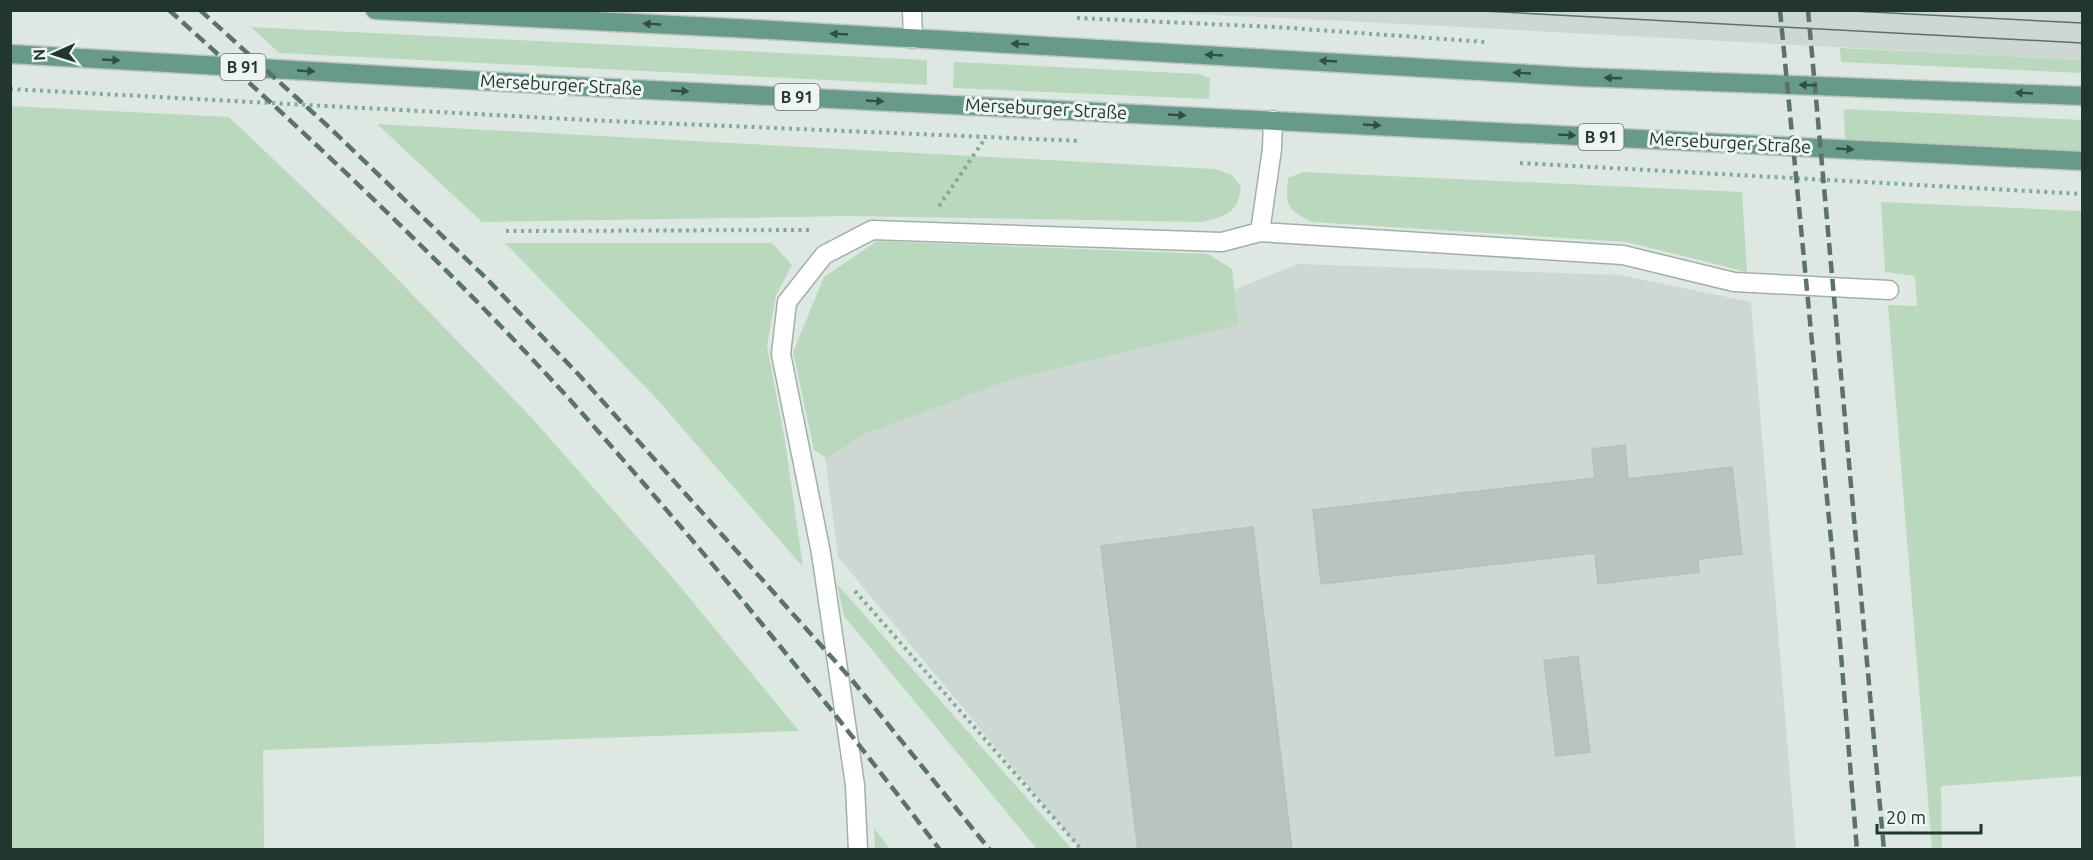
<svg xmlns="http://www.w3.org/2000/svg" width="2093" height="860" font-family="Ubuntu,sans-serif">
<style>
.built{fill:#cdd8d2}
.green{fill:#b9d8be}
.building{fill:#b7c5be;stroke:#b1c1b9;stroke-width:1.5}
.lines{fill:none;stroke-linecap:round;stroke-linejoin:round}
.lane-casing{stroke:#a2afa9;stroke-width:21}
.primary-casing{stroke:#bcc3c0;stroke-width:21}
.path{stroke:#81a999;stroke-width:4;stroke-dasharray:3 4.5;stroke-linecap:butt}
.lane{stroke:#fff;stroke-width:18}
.primary{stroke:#679a88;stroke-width:18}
.tram{stroke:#5b726a;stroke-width:1.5}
.rail{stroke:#5b726a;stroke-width:4.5;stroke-dasharray:12 6;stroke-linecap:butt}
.oneway{fill:#324f44}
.labels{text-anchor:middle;stroke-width:6;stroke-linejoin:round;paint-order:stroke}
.shield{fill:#eef5f1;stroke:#5e6f68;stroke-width:1.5}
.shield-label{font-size:16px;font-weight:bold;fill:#21362e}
.street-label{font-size:18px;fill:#21362e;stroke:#eef5f1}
</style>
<rect width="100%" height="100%" fill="#dee8e3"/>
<path class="built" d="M1126 11H2082V60L1327 20Z
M1298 264 1620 275 1751 302 1796 849H1080L838 557 823 442 1209 300Z"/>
<path class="green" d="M251 27 927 60V85L279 53Z
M1840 48 2082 60V73L1841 62Z
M954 62 1200 74 1210 78 1209 99 953 88Z
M10 106 229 117 375 256 530 416 673 578 799 731 263 750 264 849H11Z
M1844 109 2082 120V151L1845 141Z
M377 124 1215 169 1232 175 1241 187C1238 214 1226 215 1203 222L848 216 482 222Z
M1303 172 1742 192 1747 272 1627 242 1312 222C1287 209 1285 206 1288 178Z
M1881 202 2082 211V776L1941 786 1942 849H1932L1888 305 1917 306 1915 276 1885 272Z
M877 241 1208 254 1232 269 1238 325 1012 379 864 434 827 458 814 450 793 352 824 277Z
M505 243H772L792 265 776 295 767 346 785 441 803 567 656 398Z
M837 584 1072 849H1037L844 616Z
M874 828 890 849H875Z"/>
<path class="building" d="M1625 445 1628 479 1732 467 1742 554 1698 559 1699 572 1598 584 1595 553 1321 584 1313 510 1595 478 1592 449Z
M1253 527 1292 850H1138L1101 546Z
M1578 656 1590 752 1556 756 1544 661Z"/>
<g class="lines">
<g class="lane-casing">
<path id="lane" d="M912 10 913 39
M1260 232 1272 149 1273 120
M858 850 855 785 821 553 781 354 787 302 824 255 872 230 1222 242 1260 232 1623 255 1734 282 1889 290"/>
</g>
<g class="primary-casing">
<path id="primary" d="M375 10 753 29 1581 77 2082 96
M10 54 590 87 2082 161"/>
</g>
<path class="path" d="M1077 18 1275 27 1486 42
M10 89 587 120 1081 141
M1520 163 2082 194
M939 206 986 137
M506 231 811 230
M855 591 1082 850"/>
<use href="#lane" class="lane"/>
<use href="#primary" class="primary"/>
<path class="tram" d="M1463 10 2082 43
M1833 10 2082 23"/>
<path class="rail" d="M169 10C308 135 446 264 572 402 701 546 823 696 940 850
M200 10 331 129 485 277 580 376 852 680 990 850
M1780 10 1835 581 1857 850
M1808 10 1884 850"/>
</g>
<defs><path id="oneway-solid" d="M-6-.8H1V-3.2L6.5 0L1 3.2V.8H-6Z" transform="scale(1.5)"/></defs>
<g class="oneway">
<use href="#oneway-solid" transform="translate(652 24) rotate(-177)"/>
<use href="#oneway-solid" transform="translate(839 34) rotate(-177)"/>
<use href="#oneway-solid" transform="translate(1020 44) rotate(-177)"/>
<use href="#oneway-solid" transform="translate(1214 55) rotate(-177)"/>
<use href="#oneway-solid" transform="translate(111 60) rotate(3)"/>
<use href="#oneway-solid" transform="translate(1328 61) rotate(-177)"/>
<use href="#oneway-solid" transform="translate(306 71) rotate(3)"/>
<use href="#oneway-solid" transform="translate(1522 73) rotate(-177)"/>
<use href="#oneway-solid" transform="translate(1613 78) rotate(-178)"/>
<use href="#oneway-solid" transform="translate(1808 85) rotate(-178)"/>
<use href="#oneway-solid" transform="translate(680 91) rotate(3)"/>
<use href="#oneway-solid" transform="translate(2024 93) rotate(-177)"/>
<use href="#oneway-solid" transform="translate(875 101) rotate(3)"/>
<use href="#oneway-solid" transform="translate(1177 115) rotate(3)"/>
<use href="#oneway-solid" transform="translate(1372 125) rotate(3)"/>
<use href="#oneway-solid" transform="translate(1567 135) rotate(3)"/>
<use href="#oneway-solid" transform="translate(1845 149) rotate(3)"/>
</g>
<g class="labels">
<g class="shield">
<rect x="220.5" y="54" width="45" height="26" rx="4.5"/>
<rect x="774.5" y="84" width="45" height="26" rx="4.5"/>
<rect x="1578.5" y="124" width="45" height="26" rx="4.5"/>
</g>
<g class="shield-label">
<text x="243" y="73">B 91</text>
<text x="797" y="103">B 91</text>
<text x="1601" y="143">B 91</text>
</g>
<g class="street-label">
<text transform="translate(561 85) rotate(3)" y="6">Merseburger Straße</text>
<text transform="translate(1046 109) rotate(3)" y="6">Merseburger Straße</text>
<text transform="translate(1730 143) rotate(3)" y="6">Merseburger Straße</text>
</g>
</g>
<rect width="2093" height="860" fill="none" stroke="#21362e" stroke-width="24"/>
<g transform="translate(54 54) rotate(267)" stroke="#eef5f1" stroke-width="4.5" paint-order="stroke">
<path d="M0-4.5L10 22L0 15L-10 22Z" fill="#21362e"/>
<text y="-9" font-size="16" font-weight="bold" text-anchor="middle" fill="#21362e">N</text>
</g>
<path d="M1877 824v9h104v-9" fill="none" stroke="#21362e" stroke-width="3"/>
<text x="1886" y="824" font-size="18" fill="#21362e" stroke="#eef5f1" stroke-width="4.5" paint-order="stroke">20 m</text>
</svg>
